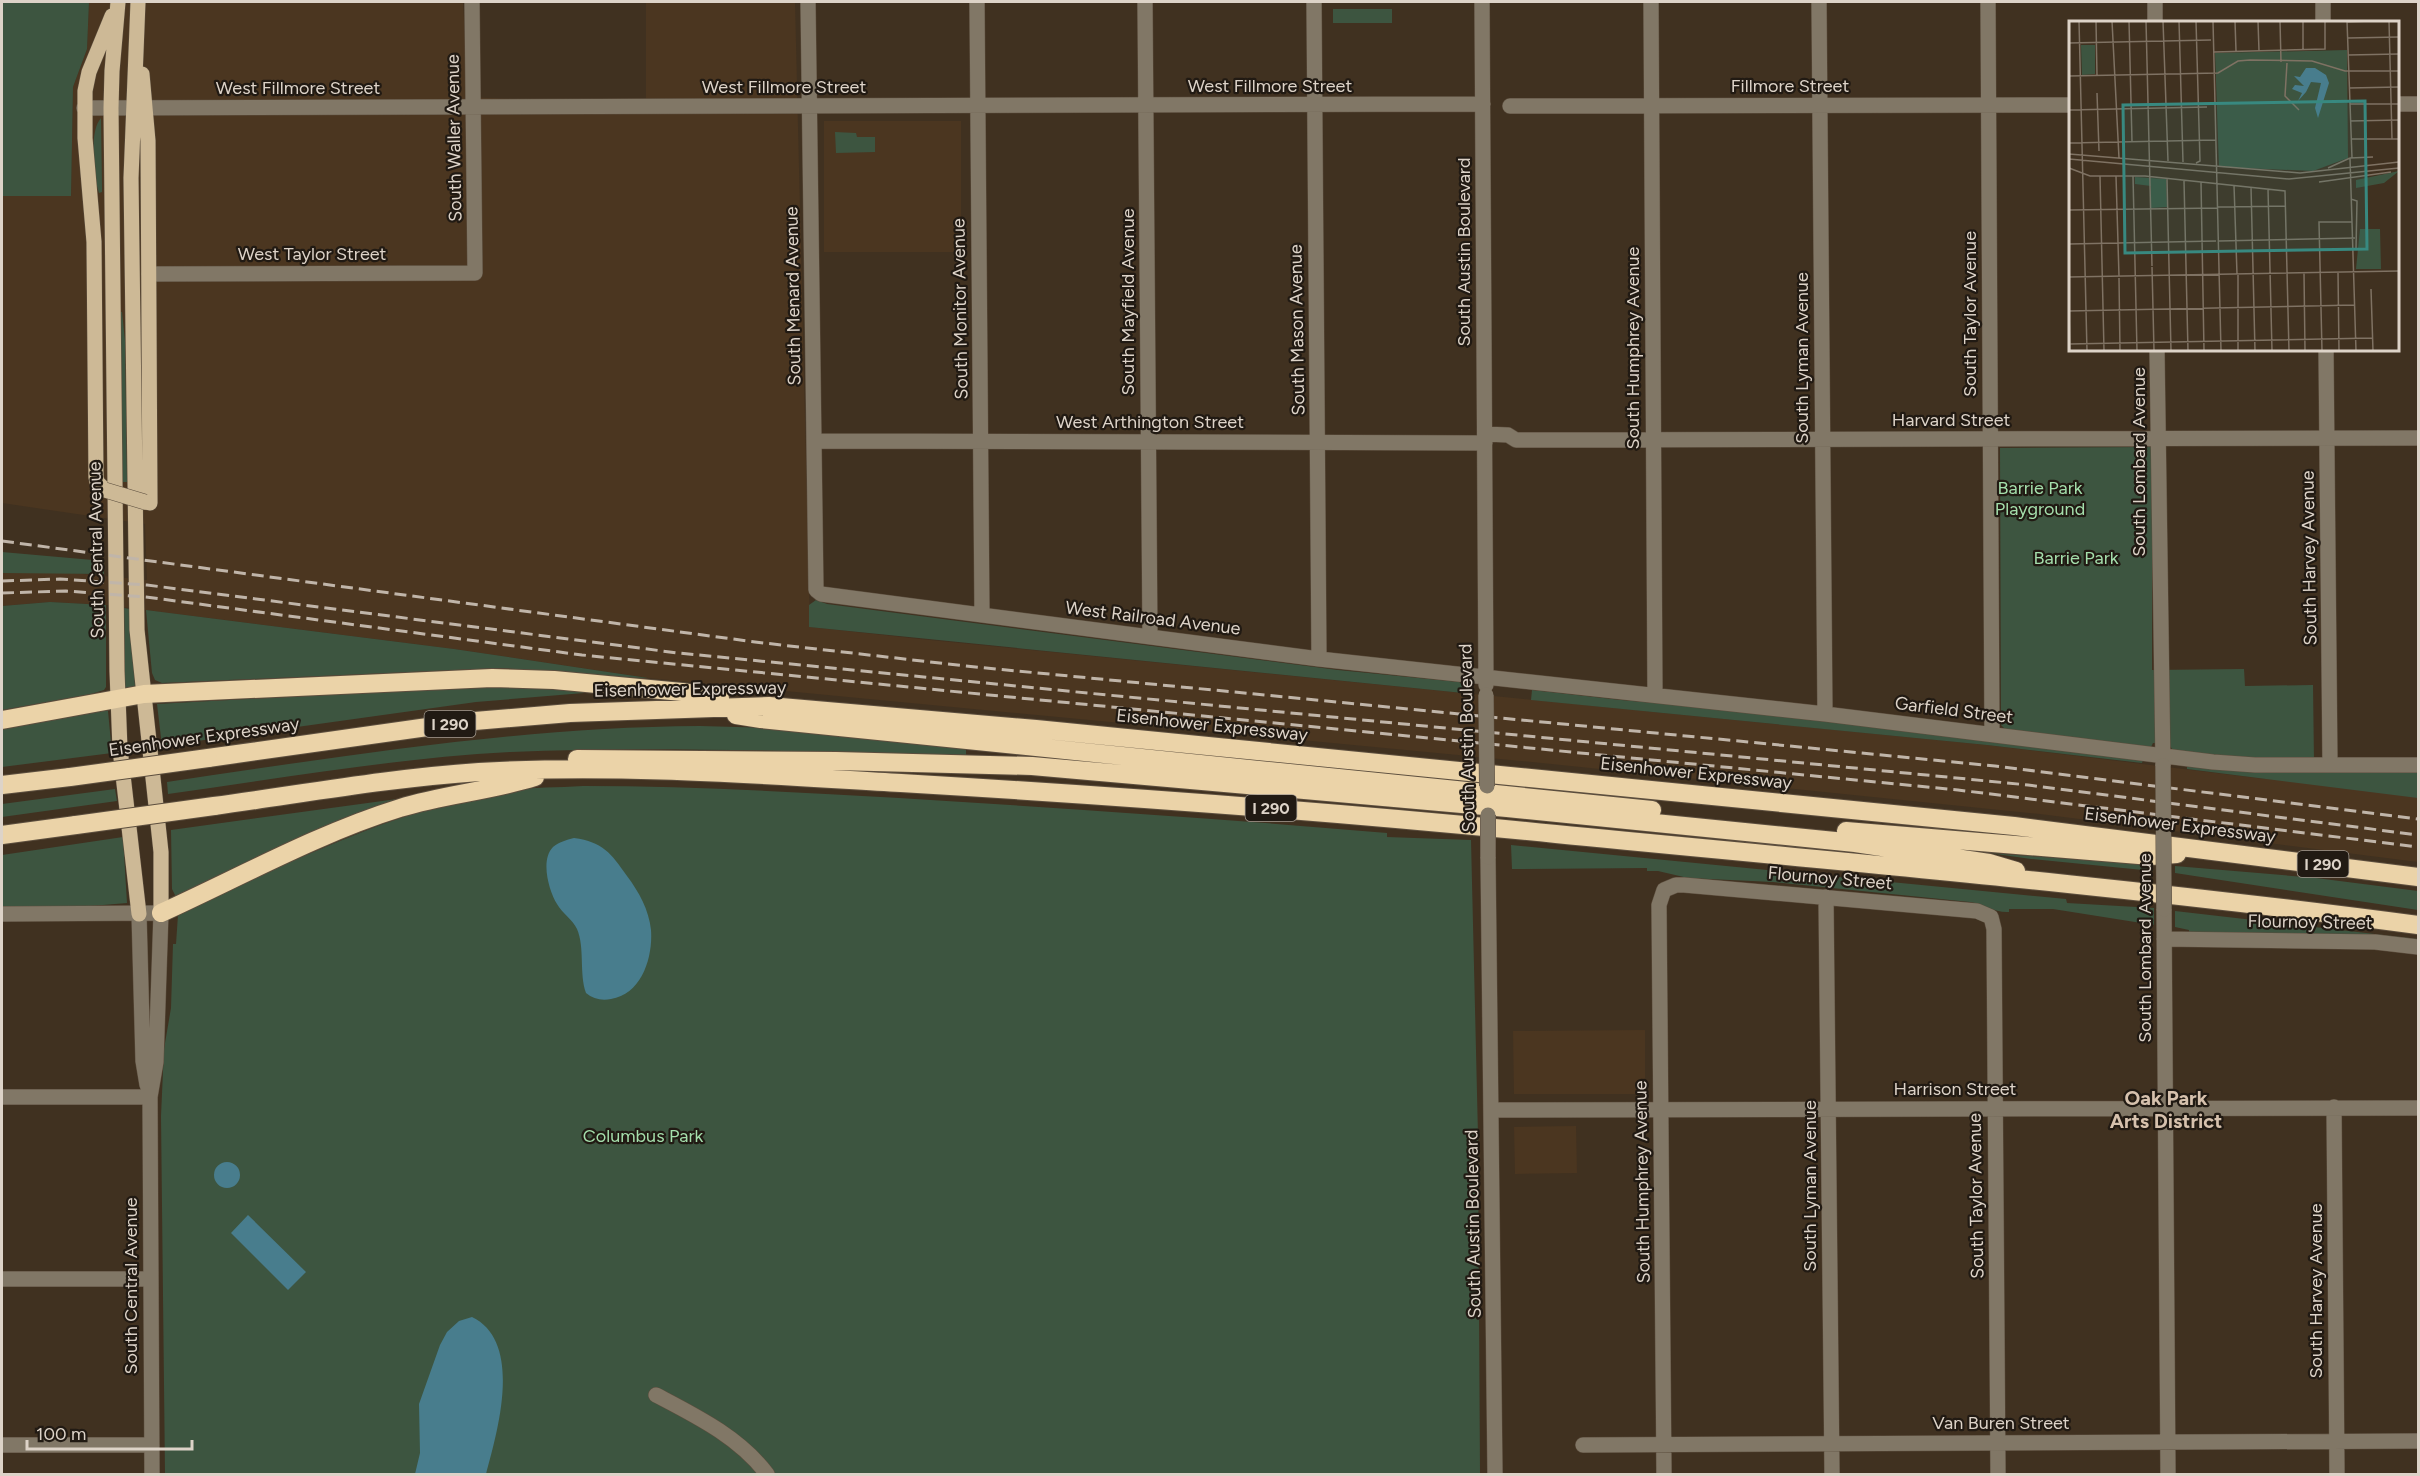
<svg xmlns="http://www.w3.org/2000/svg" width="2420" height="1476" font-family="Figtree,sans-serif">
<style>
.built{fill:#4b3620}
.green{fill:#3d5540}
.water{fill:#487d8d}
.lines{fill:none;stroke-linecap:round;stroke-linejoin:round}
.minor-casing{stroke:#5c4e3e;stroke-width:16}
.major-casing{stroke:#5c4e3e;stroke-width:16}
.highway-casing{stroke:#5c4e3e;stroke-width:20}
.minor{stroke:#817766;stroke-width:15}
.major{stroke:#cdb996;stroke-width:15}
.highway{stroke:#ebd3a8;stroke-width:18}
.rail{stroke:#c0b5a9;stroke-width:3;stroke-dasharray:12 6;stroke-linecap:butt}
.minor-bridge-casing{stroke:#5c4e3e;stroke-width:16;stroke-linecap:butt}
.major-bridge-casing{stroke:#5c4e3e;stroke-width:16;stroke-linecap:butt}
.highway-bridge-casing{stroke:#5c4e3e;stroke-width:20;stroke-linecap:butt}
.minor-bridge{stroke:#817766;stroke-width:15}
.major-bridge{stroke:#cdb996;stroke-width:15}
.highway-bridge{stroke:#ebd3a8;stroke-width:18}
.labels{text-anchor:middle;stroke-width:4.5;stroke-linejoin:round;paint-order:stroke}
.shield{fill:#211a13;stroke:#a59c92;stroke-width:1.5}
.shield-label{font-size:16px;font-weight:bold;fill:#ddd3c8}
.street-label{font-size:18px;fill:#ddd3c8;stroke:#211a13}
.park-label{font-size:18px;fill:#a5dfac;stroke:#211a13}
.neighbourhood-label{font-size:20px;font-weight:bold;fill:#d6c1ad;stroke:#211a13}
.inset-road{fill:none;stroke:#7f7263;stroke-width:1.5}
.view{fill:#388980;fill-opacity:0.15;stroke:#388980;stroke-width:3}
.inset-edge{fill:none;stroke:#ddd3c8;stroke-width:3}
</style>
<rect width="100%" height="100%" fill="#403120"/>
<path class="built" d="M89 2H463L468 97 646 105V2H795L810 627 920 639 1987 745 2265 779H2418V862L2040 814 1532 762 648 678 454 649 106 605 50 602 2 606V573L62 572 147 580 145 524 2 503V196L71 195 73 87 87 49Z
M824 121H961V252H824Z
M1645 1030V1094H1514L1513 1031Z
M1576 1126 1577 1173 1515 1174 1514 1127Z"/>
<path class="green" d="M2 2H89L87 49 73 87 71 196H2Z
M1333 9H1392V23H1333Z
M101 118 102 188V192L99 193C93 176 89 131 101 118Z
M835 132 856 133 857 137H875V152L836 153Z
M119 312H122L125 341 127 482H122Z
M2152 447V670L2244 669 2245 686 2313 685 2314 762 2256 763 2174 751 2168 744 2153 743 2151 747 2007 731 2001 725 2000 448Z
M2 552 104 561V574L2 573Z
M816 600 827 604 1338 670 1459 682 1463 685V693L809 627V605Z
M50 602 106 605V687L104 690 91 694 2 710V606Z
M124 608 130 609 135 685 134 688 125 690Z
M146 610 454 649 648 678 589 677V674L501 668 162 683 155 680 152 673Z
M537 686 584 689V693L476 702 162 746 157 704 414 690Z
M1532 690 1621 700 1769 713 2143 760 2142 763 1987 745 1531 700Z
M105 710 108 711 112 753 2 767V729Z
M700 726 770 728 966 749V755C815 753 662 745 511 752 396 758 282 778 168 794L167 782C344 756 521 727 700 726Z
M2187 766 2260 773H2418V798L2187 769Z
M583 786C688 786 794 792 899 798 1062 808 1225 819 1387 833V837L1471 840 1478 1135 1480 1474H165L161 1116 164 1049 171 1008 173 944H176L178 915 184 909C283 867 380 816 487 794 518 787 551 788 583 786Z
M115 789 117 801 2 817V804Z
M397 799 398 804 176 897 172 889 171 830Z
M123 837 127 903 79 907 2 906V855Z
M1511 845 2066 899 2067 903 2154 908V925L2053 909H2009V912C1995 913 1984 904 1970 902L1773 882 1688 878 1658 871H1647V868L1512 869Z
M1989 853 2153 865V871L2031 859Z
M2175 866 2316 878 2418 891V910L2175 873Z
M2175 911 2418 939V941L2189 934V930L2175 927Z"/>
<path class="water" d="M574 838C603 842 611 853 627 876 639 892 649 910 651 930 653 957 642 994 611 999 602 1001 593 999 586 993 579 974 585 947 577 929 573 920 562 913 557 904 549 891 540 860 553 847 559 842 566 840 574 838Z
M214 1175a13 13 0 1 1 26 0a13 13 0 1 1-26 0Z
M248 1215 306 1272 288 1290 231 1233Z
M472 1317C524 1342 497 1433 486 1474H415L420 1453 419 1404 440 1345 447 1332 459 1321Z"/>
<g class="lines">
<g class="minor-casing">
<path id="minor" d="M808 2 816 590 821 594 1319 659 1825 714 2213 762 2255 765H2418
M977 2 982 615
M1145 2 1150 637
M1314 2 1319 659
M1482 2 1486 685
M1651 2 1655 695
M1819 2 1825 714
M1988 2 1992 734
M2155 2V22
M2323 2V22
M2398 104H2418
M1510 106 2070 105
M84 108 1483 104
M149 274 475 273 472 2
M2157 350 2163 766
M2326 350 2330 765
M1485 434 1508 435 1516 440 2418 438
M814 441 1485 443
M1488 857 1495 1474
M1826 897 1832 1474
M2164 909 2168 1474
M2 914 161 913 156 1062 150 1097 152 1474
M139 914 143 1061 147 1085
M2164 939 2375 942 2418 947
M2 1097H150
M2334 1107 2337 1474
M1491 1110 2418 1108
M2 1279H150
M656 1395C696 1416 739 1437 767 1474
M2 1445H152
M1583 1445 2418 1441
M1664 1474 1659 905 1664 890 1676 885H1684L1977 911 1991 917 1994 929 1998 1474"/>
</g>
<g class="major-casing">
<path id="major" d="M118 2 112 71 111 108 117 671 120 749 139 914
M138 2 131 178 137 630 161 852V913
M142 74 148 141 150 503 145 502
M105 490 97 482 96 477 94 242 85 138V91L89 72 112 16"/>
</g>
<g class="highway-casing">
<path id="highway" d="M736 715 761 719 1652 810
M2 720 144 694 492 678 554 680 682 692 720 698
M208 758 463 722 570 713 769 706 1036 729 2014 826 2418 877
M577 759 836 761 1032 766 1507 808 1855 843 1989 863 2016 871
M2 785 70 777
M214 806C302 794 390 778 479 772 619 764 761 775 901 783 1120 796 1338 812 1556 834 1843 862 2132 887 2418 925
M1846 831 2151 856 2177 854
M2 835 76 825
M161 913C238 878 319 833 400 808 445 794 491 791 535 777"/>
</g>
<use href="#minor" class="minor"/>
<use href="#major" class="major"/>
<use href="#highway" class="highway"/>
<path class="rail" d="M2 541 755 642 966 666 1995 766 2418 819
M2 581 60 579 147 585 678 653 2028 785 2418 835
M2 593 66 591 146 597 582 655 1958 790 2418 847"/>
<g class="minor-bridge-casing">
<path id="minor-bridge" d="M1486 695 1487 786
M2163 766 2164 909
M1488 815V857"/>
</g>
<g class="major-bridge-casing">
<path id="major-bridge" d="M105 490 145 502"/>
</g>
<g class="highway-bridge-casing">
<path id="highway-bridge" d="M70 777 208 758
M76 825 214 806"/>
</g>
<use href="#minor-bridge" class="minor-bridge"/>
<use href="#major-bridge" class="major-bridge"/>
<use href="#highway-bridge" class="highway-bridge"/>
</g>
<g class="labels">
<g class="shield">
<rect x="424.5" y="711" width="51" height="26" rx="4.5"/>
<rect x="1245.5" y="795" width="51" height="26" rx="4.5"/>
<rect x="2297.5" y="851" width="51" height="26" rx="4.5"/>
</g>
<g class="shield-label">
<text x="450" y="730">I 290</text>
<text x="1271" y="814">I 290</text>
<text x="2323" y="870">I 290</text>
</g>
<g class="street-label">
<text x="1270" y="92">West Fillmore Street</text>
<text x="1790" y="92">Fillmore Street</text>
<text x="784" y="93">West Fillmore Street</text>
<text x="298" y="94">West Fillmore Street</text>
<text transform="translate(454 138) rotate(-91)" y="6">South Waller Avenue</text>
<text transform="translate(1464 252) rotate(-90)" y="6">South Austin Boulevard</text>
<text x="312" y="260">West Taylor Street</text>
<text transform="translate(793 296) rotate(-91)" y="6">South Menard Avenue</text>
<text transform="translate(1128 302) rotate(-90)" y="6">South Mayfield Avenue</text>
<text transform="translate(960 309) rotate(-91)" y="6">South Monitor Avenue</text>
<text transform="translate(1970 314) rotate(-90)" y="6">South Taylor Avenue</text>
<text transform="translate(1297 330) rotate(-91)" y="6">South Mason Avenue</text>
<text transform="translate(1633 348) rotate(-90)" y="6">South Humphrey Avenue</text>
<text transform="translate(1802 358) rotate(-90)" y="6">South Lyman Avenue</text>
<text x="1951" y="426">Harvard Street</text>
<text x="1150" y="428">West Arthington Street</text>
<text transform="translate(2139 462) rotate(-90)" y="6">South Lombard Avenue</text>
<text transform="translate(96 550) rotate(-91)" y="6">South Central Avenue</text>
<text transform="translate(2309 558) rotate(-91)" y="6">South Harvey Avenue</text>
<text transform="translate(1153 618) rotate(7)" y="6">West Railroad Avenue</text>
<text transform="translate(690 689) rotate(-1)" y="6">Eisenhower Expressway</text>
<text transform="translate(1954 710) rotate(7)" y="6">Garfield Street</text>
<text transform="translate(1212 725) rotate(6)" y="6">Eisenhower Expressway</text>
<text transform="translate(204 737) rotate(-8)" y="6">Eisenhower Expressway</text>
<text transform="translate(1467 738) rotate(-91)" y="6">South Austin Boulevard</text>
<text transform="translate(1696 773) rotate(6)" y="6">Eisenhower Expressway</text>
<text transform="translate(2180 825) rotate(7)" y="6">Eisenhower Expressway</text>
<text transform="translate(1830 878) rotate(5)" y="6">Flournoy Street</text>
<text transform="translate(2310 922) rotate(1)" y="6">Flournoy Street</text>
<text transform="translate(2145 948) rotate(-90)" y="6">South Lombard Avenue</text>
<text x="1955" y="1095">Harrison Street</text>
<text transform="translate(1642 1182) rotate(-91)" y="6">South Humphrey Avenue</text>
<text transform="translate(1810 1186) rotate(-90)" y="6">South Lyman Avenue</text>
<text transform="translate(1976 1196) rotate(-91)" y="6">South Taylor Avenue</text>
<text transform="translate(1473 1224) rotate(-91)" y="6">South Austin Boulevard</text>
<text transform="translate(131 1286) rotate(-90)" y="6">South Central Avenue</text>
<text transform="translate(2316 1291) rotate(-90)" y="6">South Harvey Avenue</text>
<text x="2001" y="1429">Van Buren Street</text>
</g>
<g class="park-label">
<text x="2040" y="494">Barrie Park<tspan x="2040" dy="21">Playground</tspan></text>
<text x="2076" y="564">Barrie Park</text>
<text x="643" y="1142">Columbus Park</text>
</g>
<g class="neighbourhood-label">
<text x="2166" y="1105">Oak Park<tspan x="2166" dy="23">Arts District</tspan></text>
</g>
</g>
<g transform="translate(2069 21)">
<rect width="330" height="330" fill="#403120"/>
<path d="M12 24H26V53L13 54ZM278 29 279 137 244 150 150 146 146 32ZM330 150 315 162 287 167V159ZM66 156 97 158 98 186 82 187V165L66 163ZM291 208H311L312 248H287Z" fill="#3d5540"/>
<path d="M246 47 257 54 260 62 249 97 246 87 252 62 242 61 237 71 229 80 233 72 223 68 226 64 235 65 225 55 231 56 237 47Z" fill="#487d8d"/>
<path class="inset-road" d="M10 0 18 330M27 0 28 55M43 0 50 137M60 0 63 121M77 0 83 245M94 0 99 140M110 0 114 141M144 0 152 330M166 0 167 30M189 0 190 30M211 0 212 41M234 0V29M278 0 283 137M320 0 323 118M278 1 301 0M279 17 330 16M0 22 142 19M145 31 256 28V0M279 34 330 33M218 42 216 75 230 89M0 55 149 52 169 40 181 39 243 40 276 50H330M280 67 330 66M28 72 30 130M281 83H330M0 89 138 86M281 100 330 99M282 118H330M0 122 147 119M0 133 231 152 330 141M281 137 304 136M281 137 287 330M0 138 220 158 330 147M127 142 131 140 127 0M0 147 21 155H76L216 170 220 330M259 147 281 137M31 155 35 330M47 155 50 255M64 155 68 330M98 158 102 330M115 160 119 330M132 161 135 330M250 161 322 151M165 164 168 253M182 166 186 330M199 168 203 330M282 178 288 180 287 228M149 186 216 185M0 189 149 187M150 220 286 217M0 223 147 220M83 246 85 330M269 251 270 330M235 252 236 330M169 253V330M0 256 330 250M50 257 51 330M302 268 304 330M0 290 286 284M0 290 1 330M0 323 304 317M253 330 250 201H283"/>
<path class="view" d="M296 80 298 228 56 232 54 84Z"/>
<rect width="330" height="330" class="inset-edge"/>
</g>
<rect width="2420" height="1476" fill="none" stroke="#ddd3c8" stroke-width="6"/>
<path d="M27 1440v9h165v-9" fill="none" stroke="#ddd3c8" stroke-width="3"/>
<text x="36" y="1440" font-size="18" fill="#ddd3c8" stroke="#211a13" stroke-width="4.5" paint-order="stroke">100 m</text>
</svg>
